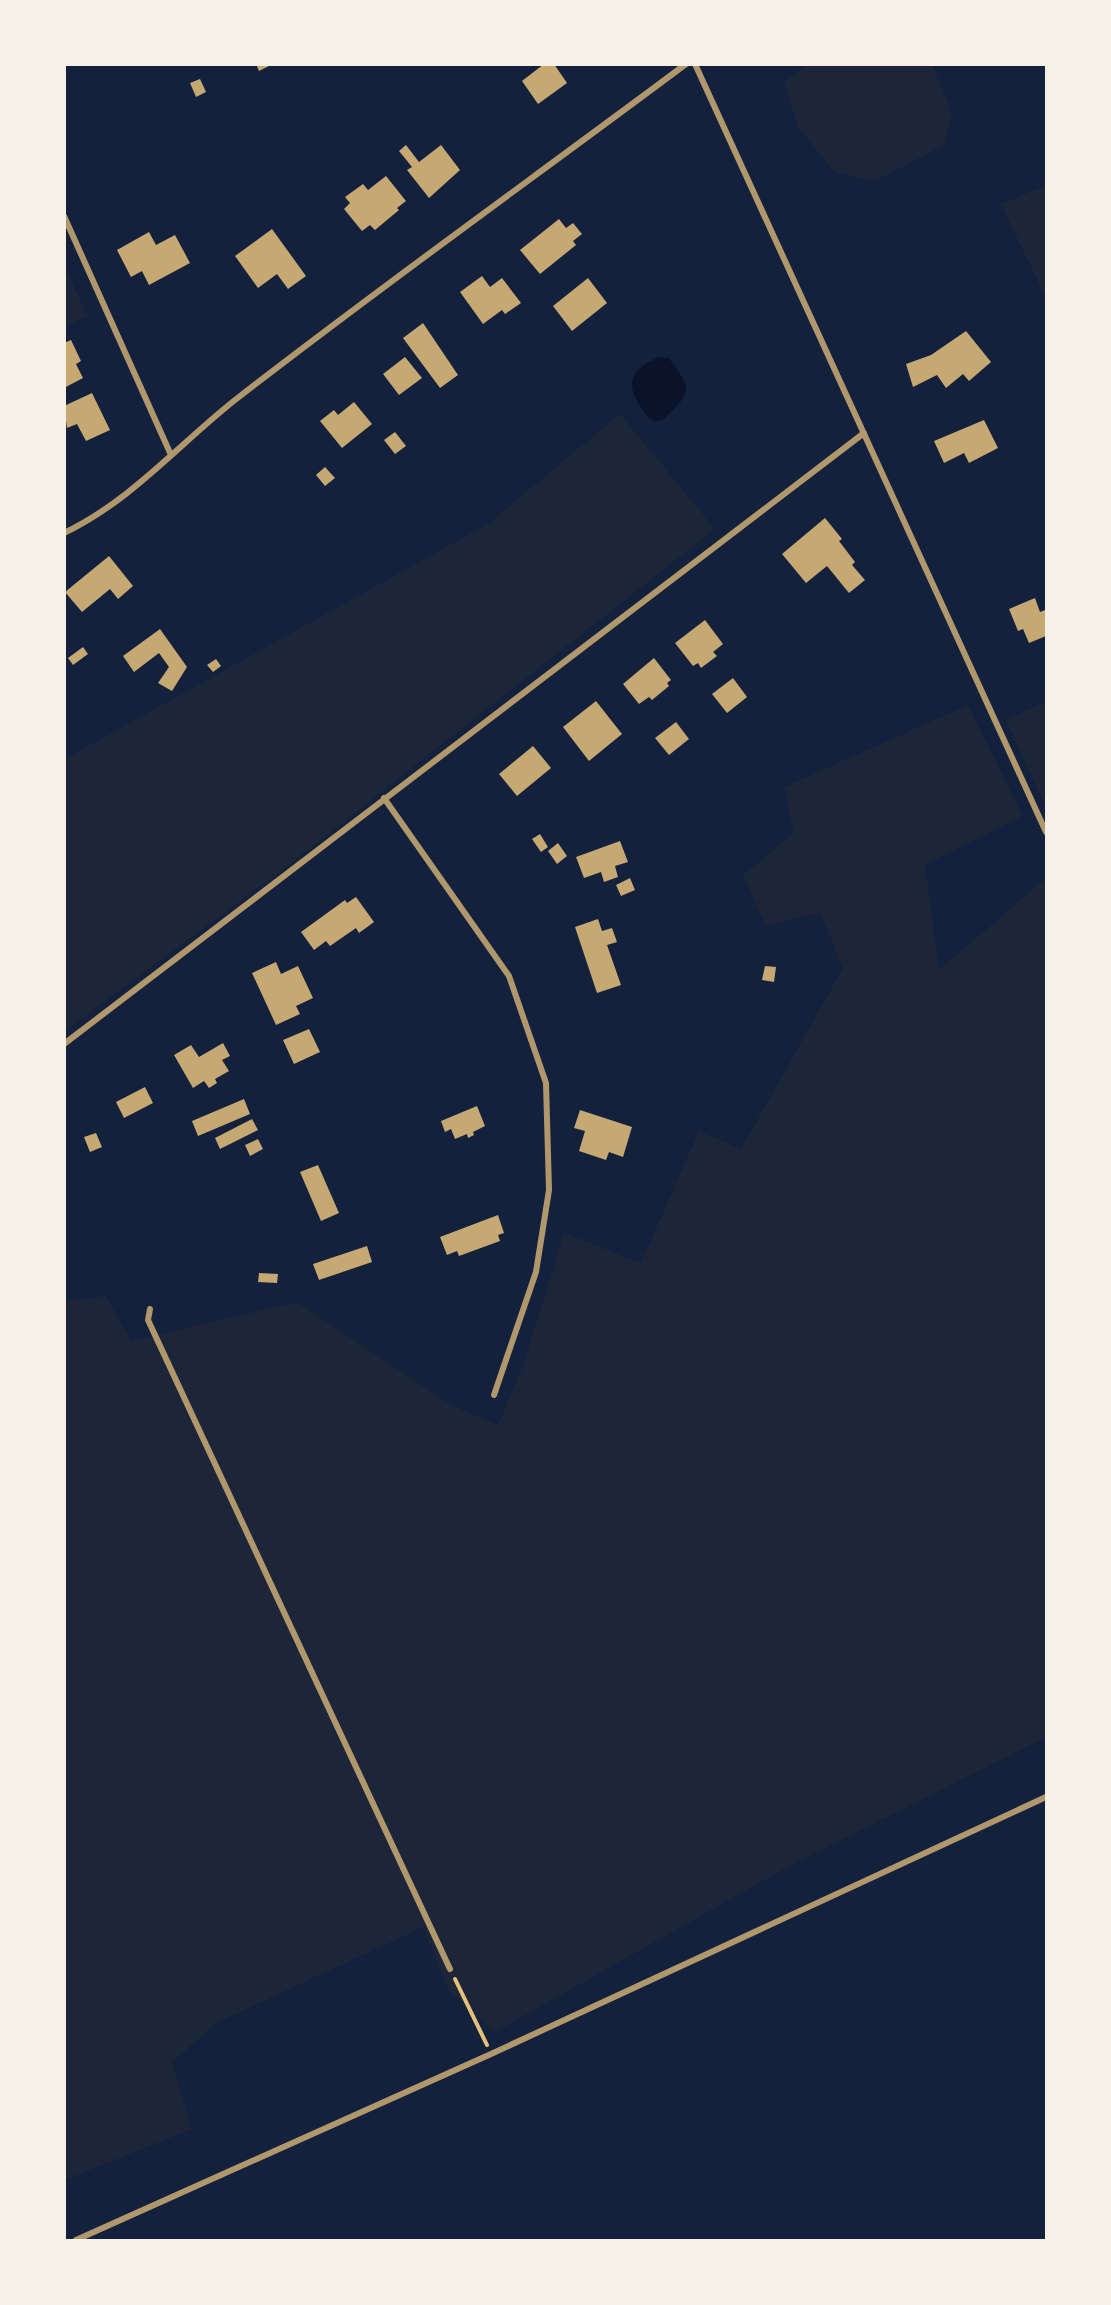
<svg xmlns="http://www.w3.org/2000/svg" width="1111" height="2305" font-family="'Varela Round',sans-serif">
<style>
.green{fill:#1d2539}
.water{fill:#0b132b}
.building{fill:#c6a872}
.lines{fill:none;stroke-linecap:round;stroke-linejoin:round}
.path{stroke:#e5c07b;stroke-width:4}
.minor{stroke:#b1986c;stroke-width:6}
</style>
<rect width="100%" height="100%" fill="#14213d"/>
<path class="green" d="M806 65H932L952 112 944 145 875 181 836 173 799 129 784 82Z
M1046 185V298L1001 204Z
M65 266 87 316 65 327H64Z
M620 414 715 529 285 868 65 1031V759L488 524Z
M1046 701V807L1006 720Z
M968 705 1023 816 925 865 939 970 1046 878V1737L782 1870 495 2032 449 1991 423 1927 216 2023 172 2063 192 2129 65 2180V1301L106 1296 131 1341 297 1302 453 1406 498 1425 524 1363 564 1233 641 1263 699 1131 741 1149 843 968 820 912 766 926 743 875 794 833 784 787Z"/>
<path class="water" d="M660 357 669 358C686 383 696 389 671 412 666 417 662 422 655 421 649 420 645 414 642 409 624 384 630 368 660 357Z"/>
<path class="building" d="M256 64H273L259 71Z
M544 64H554L567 83 538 104 522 81Z
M200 79 206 92 196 97 190 83Z
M406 145 419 162 441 145 460 170 429 198 407 170 412 167 399 151Z
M386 176 406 201 397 208 399 210 375 230 370 225 362 231 344 209 350 203 345 197 363 184 368 190Z
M559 219 566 228 573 223 582 234 573 241 576 245 540 274 520 250Z
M272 229 306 276 288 289 277 274 258 288 235 256Z
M149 232 156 245 175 235 190 263 149 285 142 271 131 277 117 250Z
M482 276 490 287 502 278 521 303 505 314 502 310 483 324 460 292Z
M588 278 607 303 572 331 553 306Z
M423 323 458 375 440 388 403 338Z
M966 331 991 362 969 381 963 374 946 388 937 375 913 387 906 364 931 355Z
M71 340 81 361 76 364 83 378 64 388V343Z
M405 357 422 378 399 395 383 374Z
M92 393 110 430 86 441 77 424 67 428 64 406Z
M354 402 372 424 342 448 320 421 334 410 338 415Z
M984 420 998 448 969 463 964 453 944 463 934 441Z
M395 432 406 446 395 454 384 440Z
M325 467 335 478 325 486 316 475Z
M825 518 842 539 839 541 855 562 852 565 865 580 849 593 827 566 806 583 782 554Z
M109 556 133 586 118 599 110 589 82 612 65 592Z
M1035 598 1040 612 1045 610 1046 614V636L1029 643 1023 629 1018 631 1009 609Z
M705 620 723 644 713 652 717 656 701 668 698 663 693 666 675 643Z
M160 629 187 667 172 691 158 683 169 667 159 653 134 672 123 656Z
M83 647 88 654 73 665 68 658Z
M654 658 671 680 667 683 669 686 652 700 649 697 639 704 623 684Z
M216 659 221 666 213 672 207 665Z
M733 678 747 697 727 713 712 694Z
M596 701 622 734 589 761 563 727Z
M676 722 689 739 669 755 655 738Z
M533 746 551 768 517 796 499 774Z
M540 834 548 847 541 852 532 839Z
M620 841 628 862 615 866 618 877 604 882 601 872 584 878 576 857Z
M558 843 567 856 557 864 548 851Z
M630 878 635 890 621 896 616 885Z
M356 897 374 922 359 933 356 928 330 946 326 941 314 950 301 932 345 900 347 903Z
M598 919 602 931 612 928 617 942 607 945 621 985 597 993 575 927Z
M276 962 281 974 298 966 313 998 296 1006 300 1014 276 1025 252 973Z
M765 966 776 967 774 982 762 980Z
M309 1029 320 1052 294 1064 283 1040Z
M223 1043 230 1056 222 1060 229 1071 215 1079 217 1083 209 1088 204 1081 193 1088 174 1055 191 1045 199 1057Z
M145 1087 153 1103 124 1118 116 1102Z
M244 1099 250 1114 198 1136 192 1121Z
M477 1106 485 1126 473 1132 474 1135 468 1138 467 1134 455 1139 451 1129 445 1132 441 1121Z
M580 1110 632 1127 623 1157 609 1152 606 1160 579 1151 585 1131 574 1128Z
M252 1119 258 1130 220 1149 215 1138Z
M96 1133 102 1147 90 1152 84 1137Z
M258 1139 263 1149 250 1156 245 1145Z
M318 1165 339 1213 321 1221 300 1172Z
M498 1215 504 1233 498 1235 500 1241 459 1256 457 1251 447 1255 440 1237Z
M367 1246 372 1262 319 1280 313 1264Z
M259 1273 278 1274 277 1283 258 1282Z"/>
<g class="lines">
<path class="path" d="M455 1979 487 2045"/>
<path class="minor" d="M695 64 1046 832
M64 216 171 455
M64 533C131 501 178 445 235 400 383 285 536 176 686 64
M384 798 509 976 546 1083 549 1190 536 1272 494 1395
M64 1044 864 433
M150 1309 148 1320 450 1969
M76 2240 491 2054 1046 1797"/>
</g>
<rect width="1111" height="2305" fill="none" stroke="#f6f1e7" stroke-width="132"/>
</svg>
